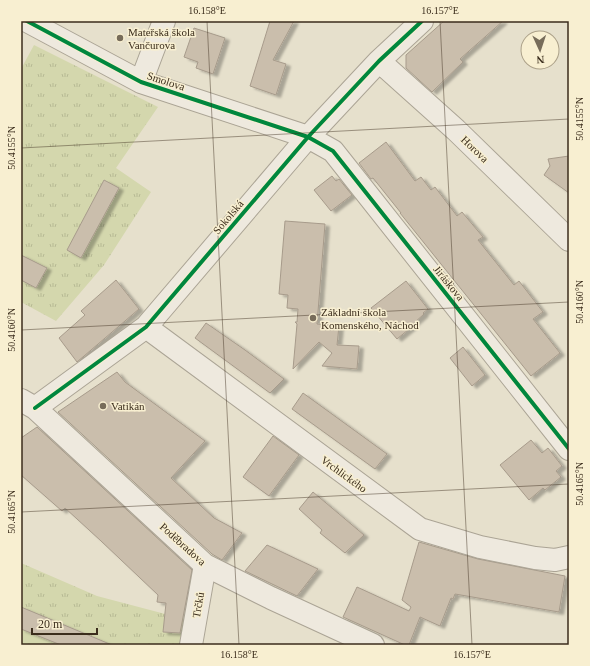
<svg xmlns="http://www.w3.org/2000/svg" width="590" height="666" font-family="'Times New Roman',serif">
<style>
.park{fill:url(#park-tufts)}
.building{fill:#cabeac;stroke:#a79b8b;filter:url(#shadow)}
.lines{fill:none;stroke-linecap:round;stroke-linejoin:round}
.minor-casing{stroke:#aba495;stroke-width:24}
.minor{stroke:#eee9de;stroke-width:22}
.cycleway-casing{stroke:#f8efd1;stroke-width:6}
.cycleway{stroke:#00873e;stroke-width:4}
.ticks{fill:none;stroke:#3b2d1c;stroke-width:1;stroke-opacity:0.45}
.poi-dot{fill:#776c5a;stroke:#f8efd1;stroke-width:1.5}
.labels{text-anchor:middle;stroke-width:3;stroke-linejoin:round;paint-order:stroke}
.poi-label{font-size:11px;fill:#3b2d1c;stroke:#f8efd1;text-anchor:start}
.street-label{font-size:11px;fill:#3b2d1c;stroke:#f8efd1}
.neatline{fill:none;stroke:#3b2d1c;stroke-width:1.5}
.ticks-label{font-size:10px;text-anchor:middle;fill:#3b2d1c}
</style>
<defs>
<pattern id="park-tufts" width="24" height="20" patternUnits="userSpaceOnUse"><rect width="24" height="20" fill="#d4d7ad"/><path d="M3 7l-1-3M5 7V3M7 7l1-3M15 17l-1-3M17 17v-4M19 17l1-3" fill="none" stroke="#b7b994"/></pattern>
<filter id="shadow"><feDropShadow dx="4.5" dy="2.5" stdDeviation="1" flood-color="#0004"/></filter>
</defs>
<rect width="100%" height="100%" fill="#e6e0cc"/>
<path class="park" d="M34 45 158 107 116 168 151 192 104 265 56 321 21 302V69Z
M21 563 97 596 188 620 186 645H21Z"/>
<path class="building" d="M270 21H294L273 60 286 64 276 95 250 86Z
M444 21H503L460 59 463 62 432 92 406 68V55Z
M194 28 225 38 213 74 196 68 198 62 184 57Z
M386 142 415 181 421 177 431 190 435 187 457 216 462 212 483 237 478 240 514 285 519 281 543 312 533 319 560 353 531 376 400 213H401L373 178 371 179 359 163Z
M569 156V193L544 175 550 166 548 159Z
M332 176 336 181 339 179 352 195 331 211 314 190Z
M104 180 119 188 81 258 67 250Z
M285 221 325 224 317 324 339 326 337 345 359 346 357 369 322 366 332 353 319 342 293 369 297 324 295 322H297L298 309 287 308 288 295 279 294Z
M21 255 47 268 36 288 21 280Z
M116 280 139 309 77 362 59 338 85 315 81 311Z
M406 281 428 309 423 313 424 314 413 324 414 325 397 339 371 308Z
M206 323 245 350 284 379 270 393 195 338Z
M463 347 485 375 472 386 450 358Z
M117 372 125 382 205 441 171 478 214 518 242 533 222 560 212 554 58 412Z
M303 393 387 454 375 469 292 409Z
M37 427 192 570 180 633 163 632 166 603 157 602 158 595 101 541 65 508 62 511 21 475V438Z
M273 436 299 455 269 496 243 477Z
M531 440 542 453 548 448 562 466 556 471 561 477 545 490 543 488 529 500 500 465Z
M313 492 364 535 345 553 320 533 322 530 299 509Z
M419 542 478 559 565 576 559 612 455 594 453 599 451 598 440 626 420 617 409 645H405L343 617 357 587 409 611 411 607 402 600Z
M267 545 318 569 297 596 245 571Z
M21 607 112 645H61L21 629Z"/>
<g class="lines">
<g class="minor-casing">
<path id="minor" d="M27 21 141 82 308 137 333 151 569 449
M379 61 456 130 569 240
M141 82 164 21
M146 327 420 529 480 547 535 558 555 560 569 557
M21 400 35 408 205 565 271 598 373 645
M35 408 146 327 308 137 379 61 422 21
M191 645 205 565"/>
</g>
<use href="#minor" class="minor"/>
<g class="cycleway-casing">
<path id="cycleway" d="M27 21 141 82 308 137 333 151 569 449
M35 408 146 327 308 137 379 61 422 21"/>
</g>
<use href="#cycleway" class="cycleway"/>
</g>
<path class="ticks" d="M207 21 239 645M440 21 472 645M21 148 569 119M21 330 569 302M21 512 569 484"/>
<g class="poi-dot">
<circle cx="120" cy="38" r="4"/>
<circle cx="313" cy="318" r="4"/>
<circle cx="103" cy="406" r="4"/>
</g>
<g class="labels">
<g class="poi-label">
<text x="128" y="36">Mateřská škola<tspan x="128" dy="13">Vančurova</tspan></text>
<text x="321" y="316">Základní škola<tspan x="321" dy="13">Komenského, Náchod</tspan></text>
<text x="111" y="410">Vatikán</text>
</g>
<g class="street-label">
<text transform="translate(166 81) rotate(18)" y="4">Smolova</text>
<text transform="translate(475 149) rotate(44)" y="4">Horova</text>
<text transform="translate(228 217) rotate(-50)" y="4">Sokolská</text>
<text transform="translate(449 283) rotate(51)" y="4">Jiráskova</text>
<text transform="translate(344 474) rotate(36)" y="4">Vrchlického</text>
<text transform="translate(183 544) rotate(42)" y="4">Poděbradova</text>
<text transform="translate(198 605) rotate(-80)" y="4">Trčků</text>
</g>
</g>
<rect width="590" height="666" fill="none" stroke="#f8efd1" stroke-width="44"/>
<g transform="translate(540 50) rotate(177)"><circle r="19" fill="#f8efd1" stroke="#aca189"/>
<path d="M0-3L7 15L0 10L-7 15Z" fill="#776c5a"/>
<text y="-6" font-size="11" font-weight="bold" text-anchor="middle" fill="#3b2d1c">N</text>
</g>
<path d="M32 628v6h65v-6" fill="none" stroke="#3b2d1c" stroke-width="2"/>
<text x="38" y="628" font-size="12" fill="#3b2d1c" stroke="#f8efd1" stroke-width="3" paint-order="stroke">20 m</text>
<rect x="22" y="22" width="546" height="622" class="neatline"/>
<g class="ticks-label">
<text x="207" y="14">16.158°E</text>
<text x="440" y="14">16.157°E</text>
<text transform="translate(579 119) rotate(-90)" y="4">50.4155°N</text>
<text transform="translate(11 148) rotate(-90)" y="4">50.4155°N</text>
<text transform="translate(579 302) rotate(-90)" y="4">50.4160°N</text>
<text transform="translate(11 330) rotate(-90)" y="4">50.4160°N</text>
<text transform="translate(579 484) rotate(-90)" y="4">50.4165°N</text>
<text transform="translate(11 512) rotate(-90)" y="4">50.4165°N</text>
<text x="239" y="658">16.158°E</text>
<text x="472" y="658">16.157°E</text>
</g>
</svg>
